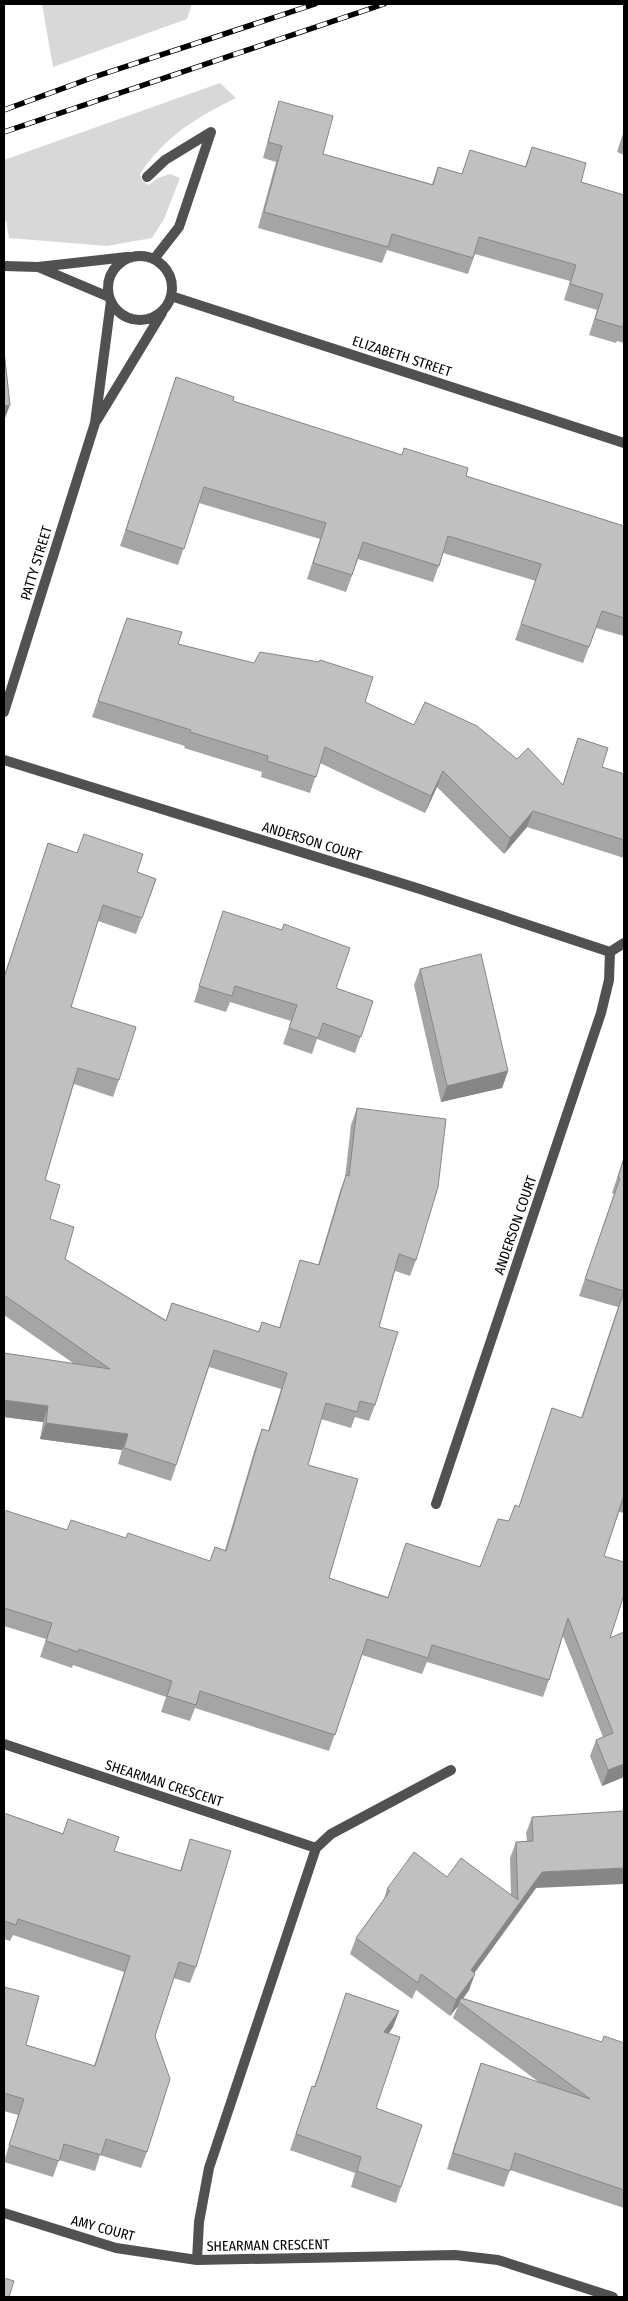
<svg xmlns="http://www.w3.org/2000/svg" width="628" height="2301" font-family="'Fira Sans Condensed',sans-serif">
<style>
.green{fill:#d8d8d8}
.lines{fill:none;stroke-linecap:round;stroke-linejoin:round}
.service{stroke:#515151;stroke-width:10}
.minor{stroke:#515151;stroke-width:10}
.rail-casing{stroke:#000;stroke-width:5.5}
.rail{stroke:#fff;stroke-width:4;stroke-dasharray:11;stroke-linecap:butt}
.wall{fill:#a5a5a5}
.shaded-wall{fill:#868686}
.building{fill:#c0c0c0;stroke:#868686}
.labels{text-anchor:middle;stroke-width:4.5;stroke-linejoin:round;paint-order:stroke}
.street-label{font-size:14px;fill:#000;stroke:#fff}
</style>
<rect width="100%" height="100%" fill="#fff"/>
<path class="green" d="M42 4H192L187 19 53 67Z
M220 83 236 98C197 117 164 137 140 174L142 181 149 185 158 178 170 174 180 178 164 219 152 238 107 246 9 238 6 221H4V160Z"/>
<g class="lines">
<path class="service" d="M147 177 165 160 211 132 179 227 154 259"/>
<path class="minor" d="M108 288a32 32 0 1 1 64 0a32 32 0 1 1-64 0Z
M4 266 38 267 127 257
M38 267 109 297
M171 296 624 443
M97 420 162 313
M4 712 95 423 111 301
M4 760 420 889 610 952 624 943
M436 1504 601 1013 609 980 610 952
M4 1744 316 1848 209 2168 199 2222 197 2260 455 2255 498 2260 613 2297
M316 1848 331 1834 451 1770
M4 2213 116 2248 197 2260"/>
<g class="rail-casing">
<path id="rail" d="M4 110 94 77 315 4
M4 132 384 4"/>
</g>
<use href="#rail" class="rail"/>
</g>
<path class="wall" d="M279 101 323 154 432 184 438 167 462 174 470 150 525 167 532 147 581 182 624 195V343L617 341 616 343 589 335 597 310 564 300 570 281 475 254 468 274 387 250 382 263 258 228 276 162 263 158 274 118Z
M624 130V155L617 152Z
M176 377 233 401 466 476 624 526V636L596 628 583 663 515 640 536 581 443 553 433 582 358 559 346 592 307 579 320 539 199 503 178 565 120 546Z
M121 634 178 644 365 702 414 725 517 759 563 784 578 738 602 767 624 774V858L527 827 504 854 437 787 425 813 320 763 310 793 261 777 262 772 184 748 185 746 92 717Z
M48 843 156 879 136 934 98 921 71 1007 119 1080 113 1097 74 1084 45 1180 50 1219 65 1259 166 1320 172 1303 258 1332 262 1322 279 1328 295 1276 300 1260 318 1265 340 1191 345 1178 351 1125 357 1108 416 1260 410 1276 395 1271 379 1327 375 1405 369 1421 355 1417 351 1428 321 1419 308 1465 329 1578 388 1597 406 1543 480 1567 509 1521 519 1507 552 1408 581 1418 618 1307 579 1296 614 1194 612 1193 624 1157V1513L619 1512 604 1556 610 1638 624 1632V1777L602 1786 590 1756 596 1740 603 1737 563 1636 549 1680 543 1697 427 1662 422 1674 362 1655 329 1751 195 1708 190 1721 161 1712 166 1697 73 1665 72 1668 40 1657 46 1639 4 1626V1510L67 1530 126 1538 210 1561 215 1547 225 1550 256 1445 262 1429 268 1431 281 1389 209 1367 171 1481 118 1464 122 1450 40 1439 43 1422 4 1417 73 1363 4 1315V976Z
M223 911 282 930 284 924 336 988 373 1001 355 1053 317 1039 312 1054 283 1044 291 1021 230 1002 226 1012 194 1002Z
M420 969 508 1071 502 1088 441 1102 414 985Z
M4 1813 114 1851 180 1871 190 1839 196 1967 190 1983 173 1978 155 2036 147 2152 141 2168 100 2155 95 2171 59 2160 53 2177 4 2162 18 2115 4 2111V1987L26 2045 94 2066 124 1972 13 1935 10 1941 4 1939Z
M532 1817 536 1888 474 1973 469 1990 463 1998 601 2042 624 2043V2208L510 2170 504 2187 447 2169 475 2080 481 2063 540 2083 453 2018 458 2006 450 2016 416 1990 412 1999 350 1954 356 1938 384 1899 387 1889 447 1877 511 1895 510 1858 516 1842 527 1841 526 1833Z
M346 1993 399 2011 393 2027 389 2033 376 2108 401 2187 396 2203 351 2187 355 2173 290 2150 312 2086 314 2087Z"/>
<path class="shaded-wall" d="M10 405 4 421V406Z
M443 771 437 787 425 813 431 796Z
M533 811 527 827 504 854 510 838Z
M508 1071 502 1088 441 1102 447 1086Z
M4 1400 48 1406 43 1422 4 1417Z
M46 1423 128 1434 122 1450 40 1439Z
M624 1764V1777L602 1786 608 1770Z
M624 1868V1884L536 1888 465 1986 471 1970 542 1872Z
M475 1974 469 1990 460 2003 459 2002 458 2006 450 2016 456 2000Z
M399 2011 393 2027 378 2048 384 2032Z"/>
<path class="building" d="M279 101 333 116 323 154 433 185 438 167 462 174 470 150 526 167 532 147 586 163 581 182 624 195V325H623L622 327 595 319 603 294 570 284 576 265 479 237 473 258 392 234 388 247 264 212 282 146 268 142Z
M4 351 10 405 4 406Z
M176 377 234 397 233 401 402 455 404 448 468 468 466 476 624 526V618L602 611 589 647 521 624 541 564 448 536 439 566 363 542 352 575 313 563 326 523 204 487 184 549 126 530Z
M127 618 182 632 178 644 254 663 260 652 319 662 320 660 373 677 365 702 414 725 425 702 477 726 517 759 528 748 563 785 578 738 608 748 602 767 624 774V840L533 811 510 838 443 771 431 796 325 747 316 777 267 761 268 756 190 732 191 730 98 701Z
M84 834 143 854 137 872 156 879 142 918 103 905 71 1007 136 1027 119 1080 78 1068 45 1180 60 1185 50 1219 74 1227 65 1259 166 1321 172 1303 259 1332 262 1322 280 1328 300 1260 319 1265 346 1175 349 1176 357 1108 446 1119 438 1187 416 1260 399 1254 379 1327 398 1332 375 1405 360 1401 357 1412 326 1403 308 1465 358 1479 329 1578 388 1598 406 1543 480 1567 498 1519 509 1521 515 1505 519 1507 552 1408 582 1418 624 1291 585 1279 620 1178 618 1177 624 1158V1495L604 1556 624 1562V1595L610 1638 624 1632V1764L608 1770 596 1740 613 1733 568 1618 549 1680 432 1645 428 1658 367 1639 335 1735 200 1691 196 1705 167 1696 172 1681 79 1649 78 1652 46 1641 52 1623 4 1608V1510L67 1530 71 1520 126 1538 128 1533 210 1561 215 1547 226 1551 262 1429 269 1431 287 1373 214 1350 176 1465 124 1448 128 1434 46 1423 48 1406 4 1400V1353L110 1369 4 1295V978L48 843 77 853Z
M223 911 282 930 284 924 350 948 336 988 373 1001 361 1037 323 1023 318 1038 289 1028 297 1005 235 986 232 996 199 986Z
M481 954 508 1071 447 1086 420 969Z
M624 1811V1868L542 1872 471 1970 475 1974 456 2000 421 1974 418 1983 356 1938 390 1891 387 1889 414 1852 447 1877 461 1858 518 1900 516 1842 533 1841 532 1817Z
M4 1813 63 1834 68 1819 119 1837 114 1851 181 1871 190 1839 231 1851 196 1967 179 1962 155 2036 170 2079 147 2152 106 2139 101 2155 64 2144 59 2161 9 2145 24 2099 4 2093V1987L39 1996 26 2045 95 2066 130 1956 18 1919 16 1925 4 1921Z
M346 1993 399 2011 384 2032 400 2037 376 2108 422 2125 401 2187 357 2171 361 2157 296 2134 312 2086 315 2087Z
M461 1998 602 2042 604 2036 624 2043V2190L515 2153 510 2171 453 2153 481 2063 590 2099 459 2002Z
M4 2278 14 2281 9 2297H4Z"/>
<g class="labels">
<g class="street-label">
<text transform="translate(402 356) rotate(18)" y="5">ELIZABETH STREET</text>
<text transform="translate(36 563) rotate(-73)" y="5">PATTY STREET</text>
<text transform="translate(312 841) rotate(17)" y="5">ANDERSON COURT</text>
<text transform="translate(515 1225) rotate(-71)" y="5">ANDERSON COURT</text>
<text transform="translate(164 1783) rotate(18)" y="5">SHEARMAN CRESCENT</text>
<text transform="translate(103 2228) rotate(15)" y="5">AMY COURT</text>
<text transform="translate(268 2245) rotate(-1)" y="5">SHEARMAN CRESCENT</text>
</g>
</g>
<rect width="628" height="2301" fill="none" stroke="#000000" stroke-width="10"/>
</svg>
